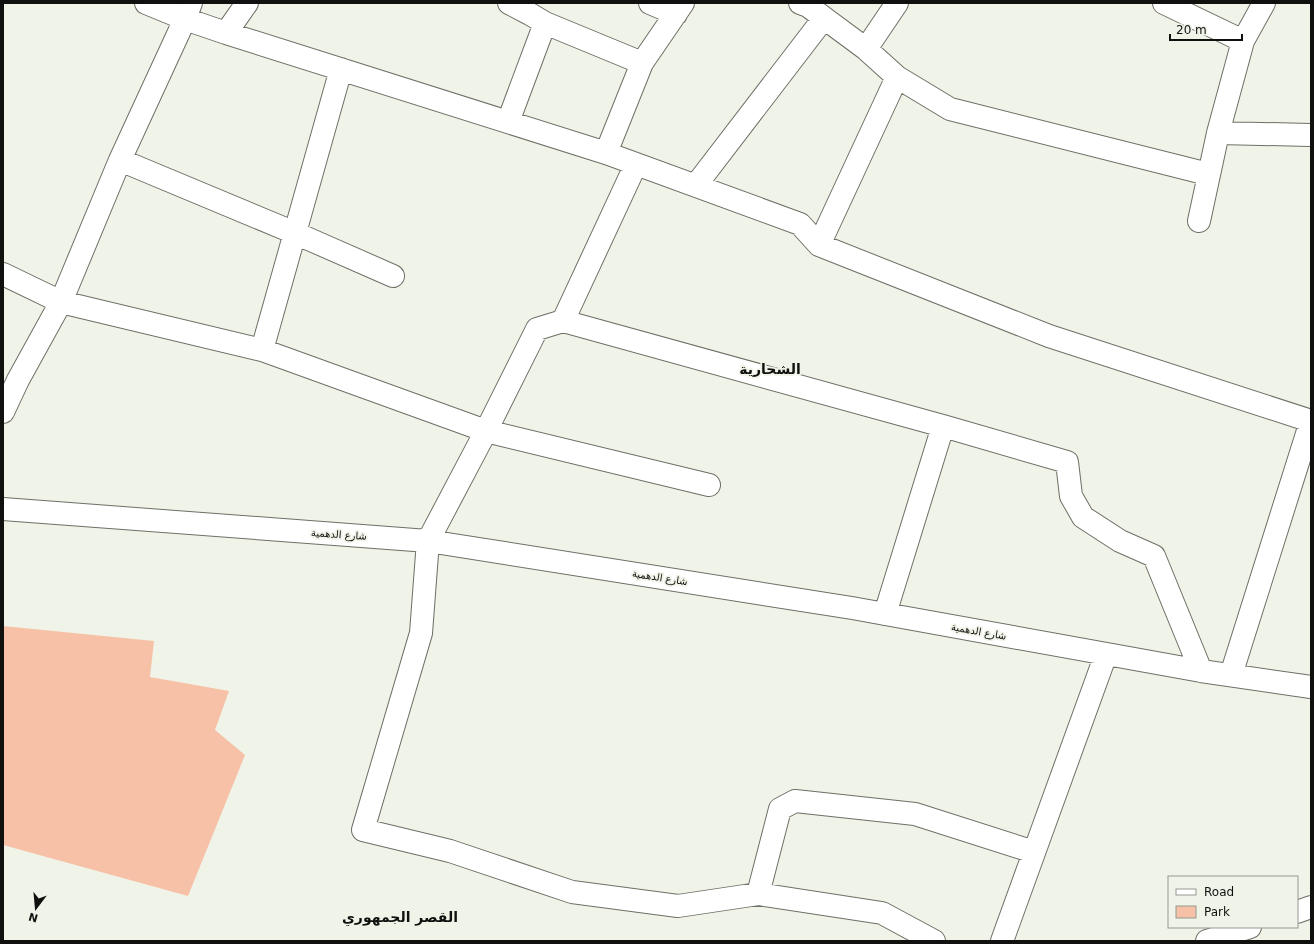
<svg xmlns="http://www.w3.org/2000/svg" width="1314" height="944" font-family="'DejaVu Sans','Noto Naskh Arabic',sans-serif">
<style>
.green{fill:#f7c1a7}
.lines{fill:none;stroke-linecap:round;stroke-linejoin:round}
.minor-casing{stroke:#6e6f66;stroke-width:24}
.minor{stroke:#fff;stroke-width:22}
.labels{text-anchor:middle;stroke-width:3.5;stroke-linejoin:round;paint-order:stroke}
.street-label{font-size:10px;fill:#10110e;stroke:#f0f3e8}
.district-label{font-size:14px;font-weight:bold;fill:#10110e;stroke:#f0f3e8}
</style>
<rect width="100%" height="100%" fill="#f0f3e8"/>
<path class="green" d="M3 626 154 641 150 677 229 691 215 730 245 755 188 896 3 845Z"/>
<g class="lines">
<g class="minor-casing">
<path id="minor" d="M146 3 185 19 226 33 606 153 800 224 819 245 1049 336 1311 421 1231 675
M509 3 530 14 545 23 642 63
M650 3 676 14
M800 3 808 6 866 49 897 77 819 245
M1164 3 1243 41
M226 33 247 3
M866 49 897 3
M897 77 950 109 1208 174
M508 122 545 23
M1218 133 1311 135
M606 153 642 63 683 3
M120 160 295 233 393 276
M636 164 563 321 943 426 885 614
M696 185 824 18
M1199 221 1218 133 1243 41 1264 3
M3 274 61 302 262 350 486 431 428 541 421 633 363 830 450 851 572 892 678 906 758 894 882 913 934 941
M563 321 537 329 486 431 709 485
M262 350 341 69
M3 412 18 380 61 302 120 160 185 19 191 3
M943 426 1067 462 1071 496 1083 517 1120 541 1154 556 1201 671
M3 509 428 541 852 608 1201 671 1311 687
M758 894 780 809 795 801 915 814 1034 852
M1297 912 1311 907
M1002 941 1106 654
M1207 941 1250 927"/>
</g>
<use href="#minor" class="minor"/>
</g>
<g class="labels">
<g class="street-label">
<text transform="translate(339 534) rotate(4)" y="4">شارع الدهمية</text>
<text transform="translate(660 577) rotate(9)" y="4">شارع الدهمية</text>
<text transform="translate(979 631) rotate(10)" y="4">شارع الدهمية</text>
</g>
<g class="district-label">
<text x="770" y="374">الشحارية</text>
<text x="400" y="922">القصر الجمهوري</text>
</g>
</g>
<rect width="1314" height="944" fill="none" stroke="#10110e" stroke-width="8"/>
<rect x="1168" y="876" width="130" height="52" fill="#f0f3e8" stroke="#969991"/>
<rect x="1176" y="889" width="20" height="6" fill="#ffffff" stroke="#969991"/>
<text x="1204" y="896" font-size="12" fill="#10110e">Road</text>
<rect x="1176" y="906" width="20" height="12" fill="#f7c1a7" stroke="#969991"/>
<text x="1204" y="916" font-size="12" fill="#10110e">Park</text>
<g transform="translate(36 908) rotate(196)" stroke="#f0f3e8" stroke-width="3" paint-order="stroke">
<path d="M0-3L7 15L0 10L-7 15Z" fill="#10110e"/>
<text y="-6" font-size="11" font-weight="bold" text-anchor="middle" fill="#10110e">N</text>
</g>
<path d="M1170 34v6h72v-6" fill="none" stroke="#10110e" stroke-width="2"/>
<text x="1176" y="34" font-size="12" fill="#10110e" stroke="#f0f3e8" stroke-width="3" paint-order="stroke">20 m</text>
</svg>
